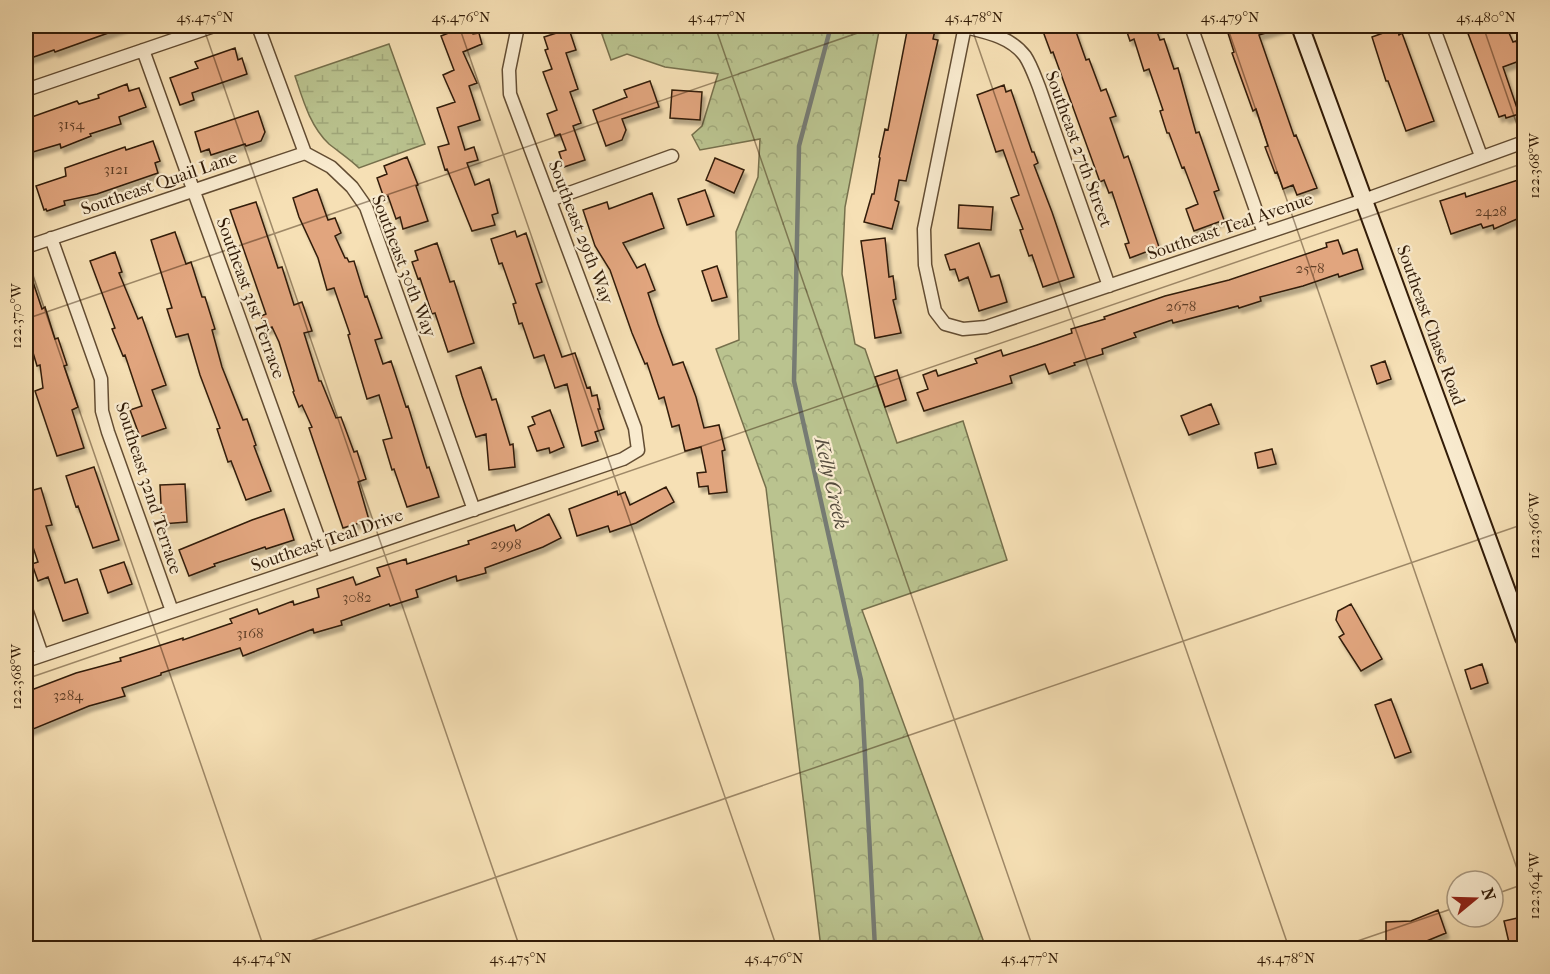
<svg xmlns="http://www.w3.org/2000/svg" width="1550" height="974" font-family="'IM FELL French Canon',serif">
<style>
.forest{fill:url(#forest-crowns);stroke:#76704c;stroke-width:1.5}
.wetland{fill:url(#wetland-marsh);stroke:#76704c;stroke-width:1.5}
.lines{fill:none;stroke-linecap:round;stroke-linejoin:round}
.stream{stroke:#767b73;stroke-width:4.5}
.building{fill:#e1a57e;stroke:#321c08;stroke-width:1.5;filter:url(#shadow)}
.street-casing{stroke:#634d33;stroke-width:15}
.secondary-casing{stroke:#321c08;stroke-width:20}
.street{stroke:#f9ebcf;stroke-width:12}
.secondary{stroke:#f9ebcf;stroke-width:16}
.ticks{fill:none;stroke:#321c08;stroke-width:1.5;stroke-opacity:0.45}
.labels{text-anchor:middle;stroke-width:4.5;stroke-linejoin:round;paint-order:stroke}
.number-label{font-size:15px;fill:#5e3e26}
.street-label{font-size:18px;fill:#321c08;stroke:#f9ebcf}
.water-label{font-size:20px;font-style:italic;fill:#544b3d;stroke:#f9ebcf}
.neatline{fill:none;stroke:#321c08;stroke-width:2}
.ticks-label{font-size:15px;text-anchor:middle;fill:#321c08}
</style>
<defs>
<pattern id="forest-crowns" width="20" height="18" patternUnits="userSpaceOnUse" patternTransform="scale(1.5)"><rect width="20" height="18" fill="#bac38f"/><path d="M2 6a3 3 0 1 1 6 0M12 15a3 3 0 1 1 6 0" fill="none" stroke="#a0a77a"/></pattern>
<pattern id="wetland-marsh" width="20" height="14" patternUnits="userSpaceOnUse" patternTransform="scale(1.5)"><rect width="20" height="14" fill="#bac38f"/><path d="M1 5h8M5 5V1M11 12h8M15 12V8" fill="none" stroke="#a0a77a"/></pattern>
<filter id="shadow"><feDropShadow dx="3" dy="5" stdDeviation="1.5" flood-color="#0004"/></filter>
</defs>
<rect width="100%" height="100%" fill="#f6e0b5"/>
<filter id="stains"><feTurbulence type="fractalNoise" baseFrequency=".00333" numOctaves="4"/><feColorMatrix values="0 0 0 0 .2 0 0 0 0 .09 0 0 0 0 .02 0 0 0 .5 -.17"/></filter>
<radialGradient id="worn" r=".72"><stop offset=".6" stop-color="#630" stop-opacity="0"/><stop offset="1" stop-color="#630" stop-opacity=".3"/></radialGradient>
<path class="forest" d="M599 26H880L845 207 842 274 855 344 865 349 897 443 963 421 1007 560 862 610 986 948H821L766 488 716 349 739 340 736 232 758 177 760 139 700 150 692 135 702 126 718 74 665 67 627 54 611 60Z"/>
<path class="wetland" d="M389 44 425 144 359 168C350 159 339 152 329 144 310 126 303 100 295 76Z"/>
<g class="lines">
<path class="stream" d="M831 26 799 146 794 381 861 680 875 948"/>
</g>
<path class="building" d="M26 26H36L39 32 57 26 125 27 55 52 54 50 28 59 26 52Z
M466 26H469L473 34 479 33 482 44 463 52 477 83 469 86 480 120 458 127 465 150 474 147 478 160 467 163 475 185 489 179 498 213 492 215 495 225 472 231 447 169 445 170 438 147 449 144 437 108 455 102 443 75 454 70 441 36Z
M908 26H936L933 39 938 40 906 181 899 180 895 200 899 202 892 229 864 222 872 194H874L880 158 879 157 885 129 888 130Z
M1041 26H1074L1086 60 1089 59 1101 91 1106 89 1116 116 1110 118 1124 158 1128 156 1159 247 1130 258 1125 244 1129 243 1112 192 1109 193 1104 180 1100 182 1053 52 1051 53Z
M1125 26H1155L1160 40 1164 39 1174 69 1178 68 1196 133 1199 132 1219 190 1214 192 1224 220 1194 231 1186 209 1198 204 1184 167 1182 168 1169 133H1167L1160 111 1163 110 1149 69 1144 71 1134 39 1130 41Z
M1241 26H1281L1282 28 1259 35 1294 136 1296 135 1317 188 1297 195 1293 185 1283 189 1277 172 1275 173 1265 147 1268 146 1256 109 1253 111 1232 53 1234 52 1227 30Z
M1475 26H1506L1513 42 1516 41 1522 60 1503 67 1519 114 1506 118 1505 115 1499 117 1466 28Z
M1397 28 1399 35 1402 33 1434 121 1406 131 1388 81H1386L1372 37Z
M569 29 576 50 566 53 578 89 570 92 581 123 573 126 585 160 564 167 559 152 566 150 560 134 555 136 547 114 557 110 543 72 552 69 545 50 548 49 544 37Z
M235 48 238 60 242 58 247 74 192 93 194 100 180 105 170 78 198 68 195 62Z
M650 81 659 107 622 119 626 130 622 140 606 146 593 110 627 97 624 90Z
M127 84 129 91 139 88 146 107 119 117 121 124 90 134 91 136 61 148 60 144 26 154V119L77 101 79 104 99 98 98 95Z
M1004 85 1006 92 1011 90 1032 152H1034L1038 163 1034 165 1052 212 1074 277 1043 287 1032 255 1029 256 1020 230 1023 229 1011 198 1019 195 1003 150 996 152 977 95Z
M672 90 702 92 700 120 670 118Z
M258 111 265 132 261 141 246 146 245 144 211 155 209 149 201 152 195 132Z
M153 141 160 161 155 163 158 173 97 194 64 201 65 205 47 211 46 209 44 210 36 186 66 176 65 168 125 147 126 150Z
M407 157 418 185 416 186 428 221 403 229 400 217 396 219 388 196 384 198 377 178 387 174 384 166Z
M715 158 744 170 734 193 706 180Z
M1524 178V216L1494 229 1493 225 1483 228 1481 224 1451 234 1440 201 1465 193 1466 197Z
M317 189 328 220 335 218 341 233 335 236 345 258H347L349 262 354 261 365 297 367 296 382 338 375 340 383 364 391 361 406 407 408 406 427 468 429 467 439 497 407 507 394 469 392 470 383 440 392 438 379 395 367 399 348 335 350 334 334 288 327 290 318 258 299 217 293 198Z
M705 190 714 216 687 225 678 199Z
M652 193 664 228 623 243 637 268 645 264 655 290 648 293 658 324 673 365 683 362 696 397 704 428 719 425 725 450 722 451 727 492 709 494 708 486 699 487 697 473 706 472 701 447 685 451 679 425 672 427 664 397 659 399 647 363 645 364 632 333 610 270 595 246 583 210 607 202 609 209Z
M256 202 278 268 282 267 294 305 302 302 312 331 304 333 319 381H321L336 418 341 417 354 452 357 451 366 479 358 482 369 520 343 528 309 428 312 427 302 405 299 407 293 392 294 391 279 342 272 327 265 330 261 316 266 314 230 210Z
M959 205 993 207 991 230 958 228Z
M515 231 517 237 526 233 542 282 536 284 562 357 575 353 587 388 590 387 592 396 597 395 600 409H598L604 429 595 432 598 441 582 446 567 384 555 388 544 355 534 358 522 323 519 324 513 304 516 303 502 263 499 264 491 239Z
M175 232 186 264 191 262 202 297H205L215 329 212 330 222 367 243 420 247 419 256 445 254 446 271 491 246 500 231 461 228 462 217 429 220 428 200 375 188 334 176 337 167 309 172 308 151 240Z
M885 238 889 277 893 276 896 299 893 300 901 333 875 338 861 241Z
M1338 240 1343 254 1357 249 1363 269 1339 277 1338 274 1303 286 1260 297 1261 301 1239 308 1238 306 1173 323 1172 320 1134 333 1136 337 1102 349 1103 354 1074 363 1075 365 1049 374 1045 364 1010 376 1012 383 924 411 917 393 928 389 923 375 936 370 938 376 977 363 975 359 1001 350 1003 356 1037 345 1072 333 1071 329 1105 319 1104 317 1165 296 1229 280 1327 247 1326 243Z
M437 243 450 282 454 281 474 343 448 352 435 313 432 314 420 278 418 279 412 262 418 260 415 251Z
M979 243 991 277 999 275 1007 302 979 311 968 277 959 281 955 269 950 270 945 255Z
M115 252 122 272 119 273 138 319 142 317 166 385 152 390 166 428 140 437 130 410 142 406 125 355 123 356 112 329 115 328 90 261Z
M717 266 727 297 712 301 702 271Z
M26 267H28L42 309 45 307 55 339 58 338 67 365 64 366 78 407 72 410 84 448 57 456 35 391 43 388 40 365 37 366 26 329Z
M1385 361 1391 379 1377 384 1371 366Z
M481 367 492 400 496 399 510 445 513 444 515 467 489 470 486 434 476 437 462 396 456 376Z
M897 370 906 400 885 407 875 377Z
M1211 404 1219 424 1189 435 1181 416Z
M550 410 564 447 550 453 549 448 537 451 528 427 535 424 532 417Z
M1272 449 1276 464 1258 468 1255 453Z
M94 467 119 540 93 548 78 506 76 507 66 476Z
M185 484 187 522 162 524 160 485Z
M666 487 674 502 636 523 610 532 608 526 577 536 569 509 617 491 618 495 625 492 630 505Z
M41 488 52 525 46 526 65 583 77 579 88 613 63 621 48 577 38 581 32 564 38 562 28 532 26 533V492Z
M284 509 294 540 266 549 265 547 214 564 215 566 189 576 179 550 252 520Z
M549 514 561 538 543 547 485 568 486 573 457 581 456 576 416 590 418 597 390 606 389 604 341 621 342 625 314 633 313 629 243 656 240 648 161 673V675L122 688 125 696 89 706 26 732V692L76 673 121 661 120 658 152 648 183 638V640L232 623 230 619 257 609 259 614 293 601 294 605 319 597 317 589 353 577 356 585 380 576 377 568 406 559 407 564 469 544 468 541 514 525 516 531Z
M124 562 132 584 108 593 100 570Z
M1351 604 1382 659 1361 671 1339 637 1344 634 1336 620 1338 611Z
M1482 664 1488 683 1471 689 1465 670Z
M1391 699 1411 752 1395 758 1375 705Z
M1438 910 1446 933 1417 945 1386 946V922L1411 921Z
M1522 917 1524 944 1510 947 1504 921Z"/>
<g class="lines">
<g class="street-casing">
<path id="street" d="M258 26 305 153 331 167 352 187 366 207 474 510
M965 26 924 229 925 265 935 311 945 324 963 329 986 327 1364 200 1524 142
M1191 26 1264 233
M1433 26 1481 156
M965 27C986 32 1011 37 1025 56 1031 65 1035 77 1039 87L1109 286
M143 50 326 559
M26 90 214 26
M550 200 672 156
M51 238 101 379 102 411 108 432 172 611
M26 247 305 153
M26 609 42 655
M26 661 623 459 638 450 635 428 510 94 509 70 518 26"/>
</g>
<g class="secondary-casing">
<path id="secondary" d="M1300 26 1524 638"/>
</g>
<use href="#street" class="street"/>
<use href="#secondary" class="secondary"/>
</g>
<path class="ticks" d="M203 26 520 948M459 26 777 948M715 26 1033 948M971 26 1289 948M1227 26 1524 889M1483 26 1524 145M26 255 264 948M26 319 878 26M26 679 1524 163M1493 895 1524 884M290 948 1524 524M1337 948 1457 907"/>
<g class="labels">
<g class="number-label">
<text x="71" y="129">3154</text>
<text x="116" y="174">3121</text>
<text x="1491" y="216">2428</text>
<text x="1310" y="273">2578</text>
<text x="1181" y="311">2678</text>
<text x="506" y="549">2998</text>
<text x="357" y="602">3082</text>
<text x="250" y="638">3168</text>
<text x="68" y="700">3284</text>
</g>
<g class="street-label">
<text transform="translate(1079 149) rotate(70)" y="6">Southeast 27th Street</text>
<text transform="translate(159 183) rotate(-19)" y="6">Southeast Quail Lane</text>
<text transform="translate(1230 226) rotate(-19)" y="6">Southeast Teal Avenue</text>
<text transform="translate(581 232) rotate(69)" y="6">Southeast 29th Way</text>
<text transform="translate(404 266) rotate(69)" y="6">Southeast 30th Way</text>
<text transform="translate(251 298) rotate(70)" y="6">Southeast 31st Terrace</text>
<text transform="translate(1431 325) rotate(70)" y="6">Southeast Chase Road</text>
<text transform="translate(149 488) rotate(72)" y="6">Southeast 32nd Terrace</text>
<text transform="translate(327 540) rotate(-19)" y="6">Southeast Teal Drive</text>
</g>
<g class="water-label">
<text transform="translate(832 483) rotate(77)" y="7">Kelly Creek</text>
</g>
</g>
<rect width="1550" height="974" fill="none" stroke="#f6e0b5" stroke-width="66"/>
<g transform="translate(1475 899) rotate(71)"><circle r="28" fill="#f9ebcf" stroke="#a9987f" stroke-width="1.5"/>
<path d="M0-4.5L10 22L0 15L-10 22Z" fill="#8f2418"/>
<text y="-9" font-size="16" font-weight="bold" text-anchor="middle" fill="#321c08">N</text>
</g>
<rect x="33" y="33" width="1484" height="908" class="neatline"/>
<g class="ticks-label">
<text x="205" y="22">45.475°N</text>
<text x="461" y="22">45.476°N</text>
<text x="717" y="22">45.477°N</text>
<text x="974" y="22">45.478°N</text>
<text x="1230" y="22">45.479°N</text>
<text x="1486" y="22">45.480°N</text>
<text transform="translate(1534 166) rotate(-90)" y="5">122.368°W</text>
<text transform="translate(16 316) rotate(-90)" y="5">122.370°W</text>
<text transform="translate(1534 526) rotate(-90)" y="5">122.366°W</text>
<text transform="translate(16 677) rotate(-90)" y="5">122.368°W</text>
<text transform="translate(1534 886) rotate(-90)" y="5">122.364°W</text>
<text x="262" y="963">45.474°N</text>
<text x="518" y="963">45.475°N</text>
<text x="774" y="963">45.476°N</text>
<text x="1030" y="963">45.477°N</text>
<text x="1286" y="963">45.478°N</text>
</g>
<rect width="100%" height="100%" filter="url(#stains)"/>
<rect width="100%" height="100%" fill="url(#worn)"/>
</svg>
